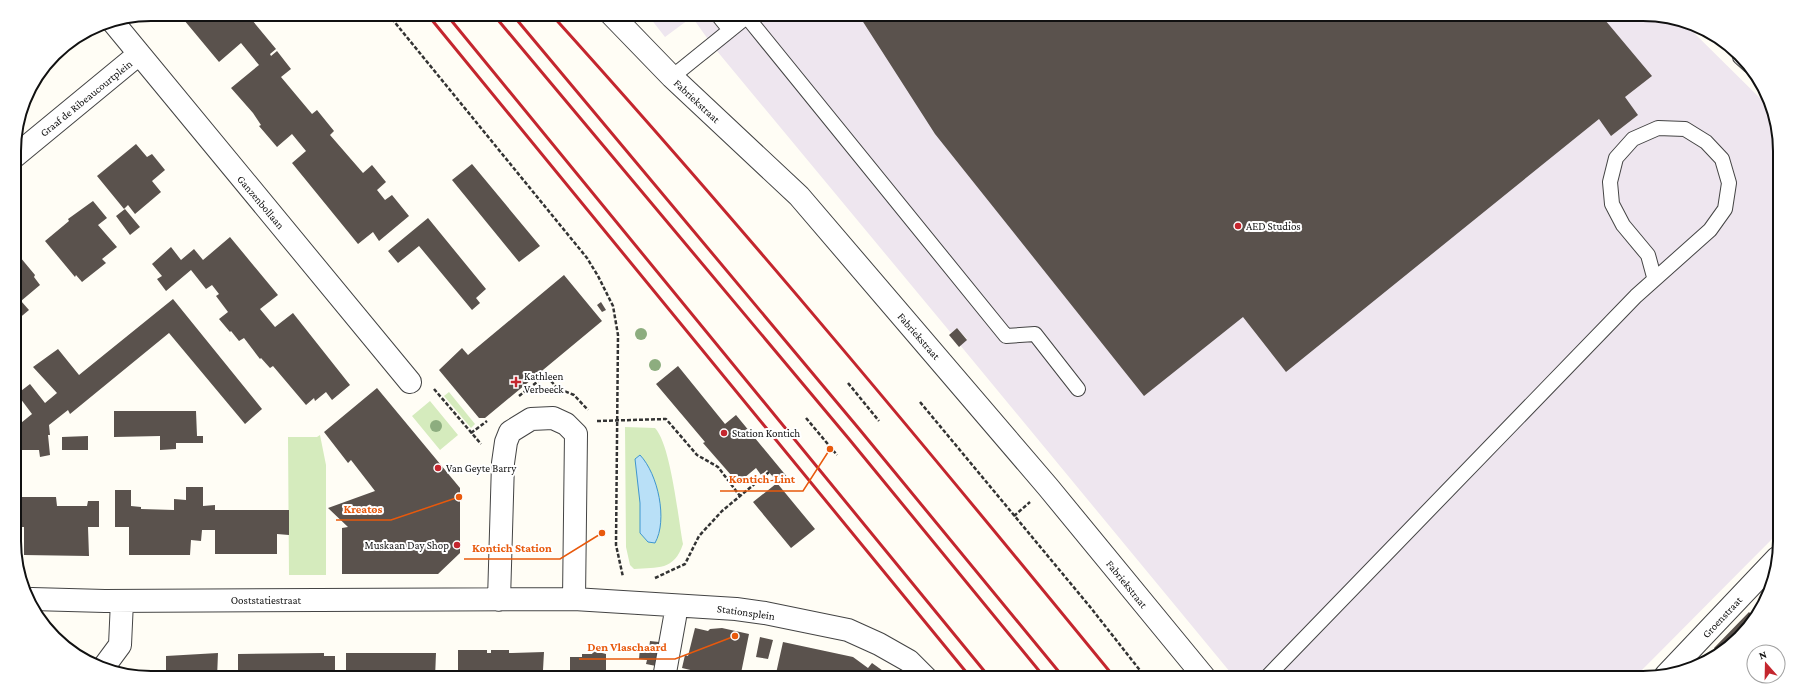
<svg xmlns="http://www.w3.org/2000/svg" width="1794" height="692" font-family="'Crimson Pro',serif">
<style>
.industrial{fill:#eee6ef}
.green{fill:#d5ebbd}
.water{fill:#b9e0f7;stroke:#3f96cf}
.building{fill:#5a524d}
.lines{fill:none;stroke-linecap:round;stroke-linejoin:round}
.lane-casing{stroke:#444;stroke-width:16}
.street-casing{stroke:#444;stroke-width:24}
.path{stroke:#333;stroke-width:2.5;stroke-dasharray:4 2;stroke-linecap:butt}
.lane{stroke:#fff;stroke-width:14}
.street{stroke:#fff;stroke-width:22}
.rail{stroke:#c4262e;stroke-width:3}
.tree{fill:#8dad7f}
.poi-dot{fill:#c4262e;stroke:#fff;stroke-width:1.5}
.labels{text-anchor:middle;stroke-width:4;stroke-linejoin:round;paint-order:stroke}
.street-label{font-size:11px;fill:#111;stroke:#fff}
.poi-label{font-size:11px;fill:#111;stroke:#fff;text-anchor:start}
.rim{fill:none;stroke:#111;stroke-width:2}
.leader{fill:none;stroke:#e8590c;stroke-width:1.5}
.callout-dot{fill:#e8590c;stroke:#fff;stroke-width:1.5}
.callout-label{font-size:12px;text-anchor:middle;font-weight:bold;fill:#e8590c;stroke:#fff;stroke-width:4;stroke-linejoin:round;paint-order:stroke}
</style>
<rect width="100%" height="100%" fill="#fffdf5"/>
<path class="industrial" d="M647 14H1643L1681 20 1772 110 1779 133 1780 531 1634 678H1235L960 345 967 339 957 328 951 333 712 45 695 21 688 20 665 37Z"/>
<path class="green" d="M449 392 475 424 471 428 444 396Z
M430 401 458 435 440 450 412 416Z
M625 427 655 428C671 445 678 518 683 544 674 571 658 567 634 569L630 565 626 547Z
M320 435 326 465V575H289L288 437H317Z"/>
<path class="water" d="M640 455C658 474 668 520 655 543L648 542 640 533V503L635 459Z"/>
<path class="building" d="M179 14H247L276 49 270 54 271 56 277 51 291 69 281 77 312 114 317 110 334 131 330 135 363 173 372 165 386 182 377 190 385 200 392 195 409 216 379 241 373 232 358 244 292 163 306 151 292 134 277 147 259 126 261 125 253 113 231 88 259 65 241 43 219 62Z
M858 14H1600L1652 76 1625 97 1638 115 1611 136 1599 119 1286 372 1243 317 1144 396 935 134Z
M68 44 69 45 59 52 61 54 49 64 60 48Z
M136 144 147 157 152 154 165 170 152 181 161 192 135 214 128 205 124 209 97 176Z
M472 164 540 246 519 262 452 180Z
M93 201 107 218 98 225 117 247 102 259 106 263 82 282 76 275 75 277 45 241 69 221 68 219Z
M125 209 140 227 130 235 116 216Z
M428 218 486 289 476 298 480 303 472 310 419 246 398 263 388 251Z
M230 237 278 295 260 309 275 327 293 313 350 385 332 400 326 392 315 401 314 398 306 405 273 366 270 368 261 358 260 359 244 338 239 341 231 331 230 332 219 319 228 312 216 296 219 294 212 285 206 289 191 270 166 291 157 279 162 276 152 264 171 247 181 260 194 249 203 260Z
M15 251 35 275 34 277 40 285 21 301 29 310 17 320 15 317Z
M564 275 602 321 485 418H479L439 370 462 348 468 355Z
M173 299 262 409 245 424 169 333 70 414 68 410 49 425 50 435H48L50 455 40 457 39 450H16V427L32 414 17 394 30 384 45 403 57 393 33 367 58 349 79 375Z
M601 302 606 310 602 312 597 305Z
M957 328 967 340 959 347 949 335Z
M678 366 725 424 736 415 788 478 780 485 767 470 761 475 756 468 738 483 703 443 705 442 656 384Z
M377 388 460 488V553L438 574H342V528L348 527 328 508 375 491 351 460 348 463 324 432Z
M114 411H196L197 436H203V443H176V449L160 450V436L114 437Z
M88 436V450H62V437Z
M777 483 815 529 791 548 753 502Z
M186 487H203V506L215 505V510H289V535L277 534V554H215V530H202L201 541 191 540 190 555H129V527H115V490H131V506L141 507V509L174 510V499L186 500Z
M16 497H56L57 506H87L88 501H99V527H88L89 556 24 555V527H16Z
M1749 612 1755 618 1752 624 1726 650 1719 654 1714 648Z
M695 628 708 631 710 629 722 628 749 634 740 678H702L703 673 682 668 685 655 688 656Z
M760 637 773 640 768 659 756 657Z
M650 641 659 642 656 666 646 664 647 660 639 659 640 648H649Z
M783 642 853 657 868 668 872 663 893 678H775Z
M458 650H487V653H491V650H509V653H512L544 652 543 670H547V678H458Z
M594 651 606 654V678H570V657H582V654H592Z
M218 653 217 678 148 677 152 671H166V656Z
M324 653V656H335V678H238V654Z
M346 653H436L435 678H346Z"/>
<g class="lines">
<g class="lane-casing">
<path id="lane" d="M717 14 730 30
M747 17 1006 336 1035 334 1078 389
M1740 57 1750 66
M672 77 750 14
M1266 678 1636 296 1710 230 1725 209 1729 183 1722 159 1706 142 1685 129 1658 128 1633 139 1616 158 1610 182 1612 204 1623 225 1648 255 1654 277"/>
</g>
<g class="street-casing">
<path id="street" d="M611 14 672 77 799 196 1048 487 1205 678
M113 22 410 382
M14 157 139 54
M32 599 105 601 574 599 736 609 765 613 848 630 879 644 909 661 926 678
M499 600 503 463 506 442 510 432 531 419 553 418 566 424 576 434 574 599
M103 668 120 645 122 601
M1666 675 1777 558
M664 678 675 617"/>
</g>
<path class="path" d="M388 14 587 258 598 276 613 306 618 335 616 545 623 577
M848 383 879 421
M434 389 481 444
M519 396 546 375 557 388 574 395 588 410
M920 402 1091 608 1146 678
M806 418 837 455
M597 421 666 419 697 455 718 467 740 496
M471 433 487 421
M1014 516 1030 502
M655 578 685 564 699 536 722 511 769 472"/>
<use href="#lane" class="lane"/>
<use href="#street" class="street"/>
<path class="rail" d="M427 14 971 678
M446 14 990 678
M493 14 849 439 1045 678
M512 14 860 430 1064 678
M551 14C746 230 931 453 1115 678"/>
</g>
<g class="tree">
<circle cx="641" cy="334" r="6"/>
<circle cx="655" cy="365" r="6"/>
<circle cx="436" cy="426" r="6"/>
</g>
<g class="poi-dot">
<circle cx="1238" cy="226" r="4"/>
<path d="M514 376h4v4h4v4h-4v4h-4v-4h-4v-4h4z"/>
<circle cx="724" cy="433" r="4"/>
<circle cx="438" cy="468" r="4"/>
<circle cx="457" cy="545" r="4"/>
</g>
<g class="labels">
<g class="street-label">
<text transform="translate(86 98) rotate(-39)" y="4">Graaf de Ribeaucourtplein</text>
<text transform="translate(697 101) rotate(43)" y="4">Fabriekstraat</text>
<text transform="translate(261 202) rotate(50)" y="4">Ganzenbollaan</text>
<text transform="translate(919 336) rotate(49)" y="4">Fabriekstraat</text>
<text transform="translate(1127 584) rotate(51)" y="4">Fabriekstraat</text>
<text x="266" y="604">Ooststatiestraat</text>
<text transform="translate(746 612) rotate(8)" y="4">Stationsplein</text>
<text transform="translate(1722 617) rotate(-47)" y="4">Groenstraat</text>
</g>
<g class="poi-label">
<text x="1246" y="230">AED Studios</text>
<text x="524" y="380">Kathleen<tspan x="524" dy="13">Verbeeck</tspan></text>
<text x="732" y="437">Station Kontich</text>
<text x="446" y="472">Van Geyte Barry</text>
<text x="449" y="549" text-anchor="end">Muskaan Day Shop</text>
</g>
</g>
<path d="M0 0H1794V692H0ZM151 21H1643A130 130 0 0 1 1773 151V541A130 130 0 0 1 1643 671H151A130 130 0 0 1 21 541V151A130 130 0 0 1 151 21Z" fill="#fff" fill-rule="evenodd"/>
<path class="rim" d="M151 21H1643A130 130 0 0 1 1773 151V541A130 130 0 0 1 1643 671H151A130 130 0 0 1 21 541V151A130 130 0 0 1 151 21Z"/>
<path class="leader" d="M830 449L803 491H720M459 497L391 520H336M602 533L560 559H464M735 636L675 659H579"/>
<g class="callout-dot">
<circle cx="830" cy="449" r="4"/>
<circle cx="459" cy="497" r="4"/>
<circle cx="602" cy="533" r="4"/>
<circle cx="735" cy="636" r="4"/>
</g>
<g class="callout-label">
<text x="762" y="483">Kontich-Lint</text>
<text x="363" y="513">Kreatos</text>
<text x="512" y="552">Kontich Station</text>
<text x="627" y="651">Den Vlaschaard</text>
</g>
<g transform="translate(1766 664) rotate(340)"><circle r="19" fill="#ffffff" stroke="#a0a0a0"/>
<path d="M0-3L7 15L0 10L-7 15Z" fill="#c4262e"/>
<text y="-6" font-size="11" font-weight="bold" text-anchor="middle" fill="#111111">N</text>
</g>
</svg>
